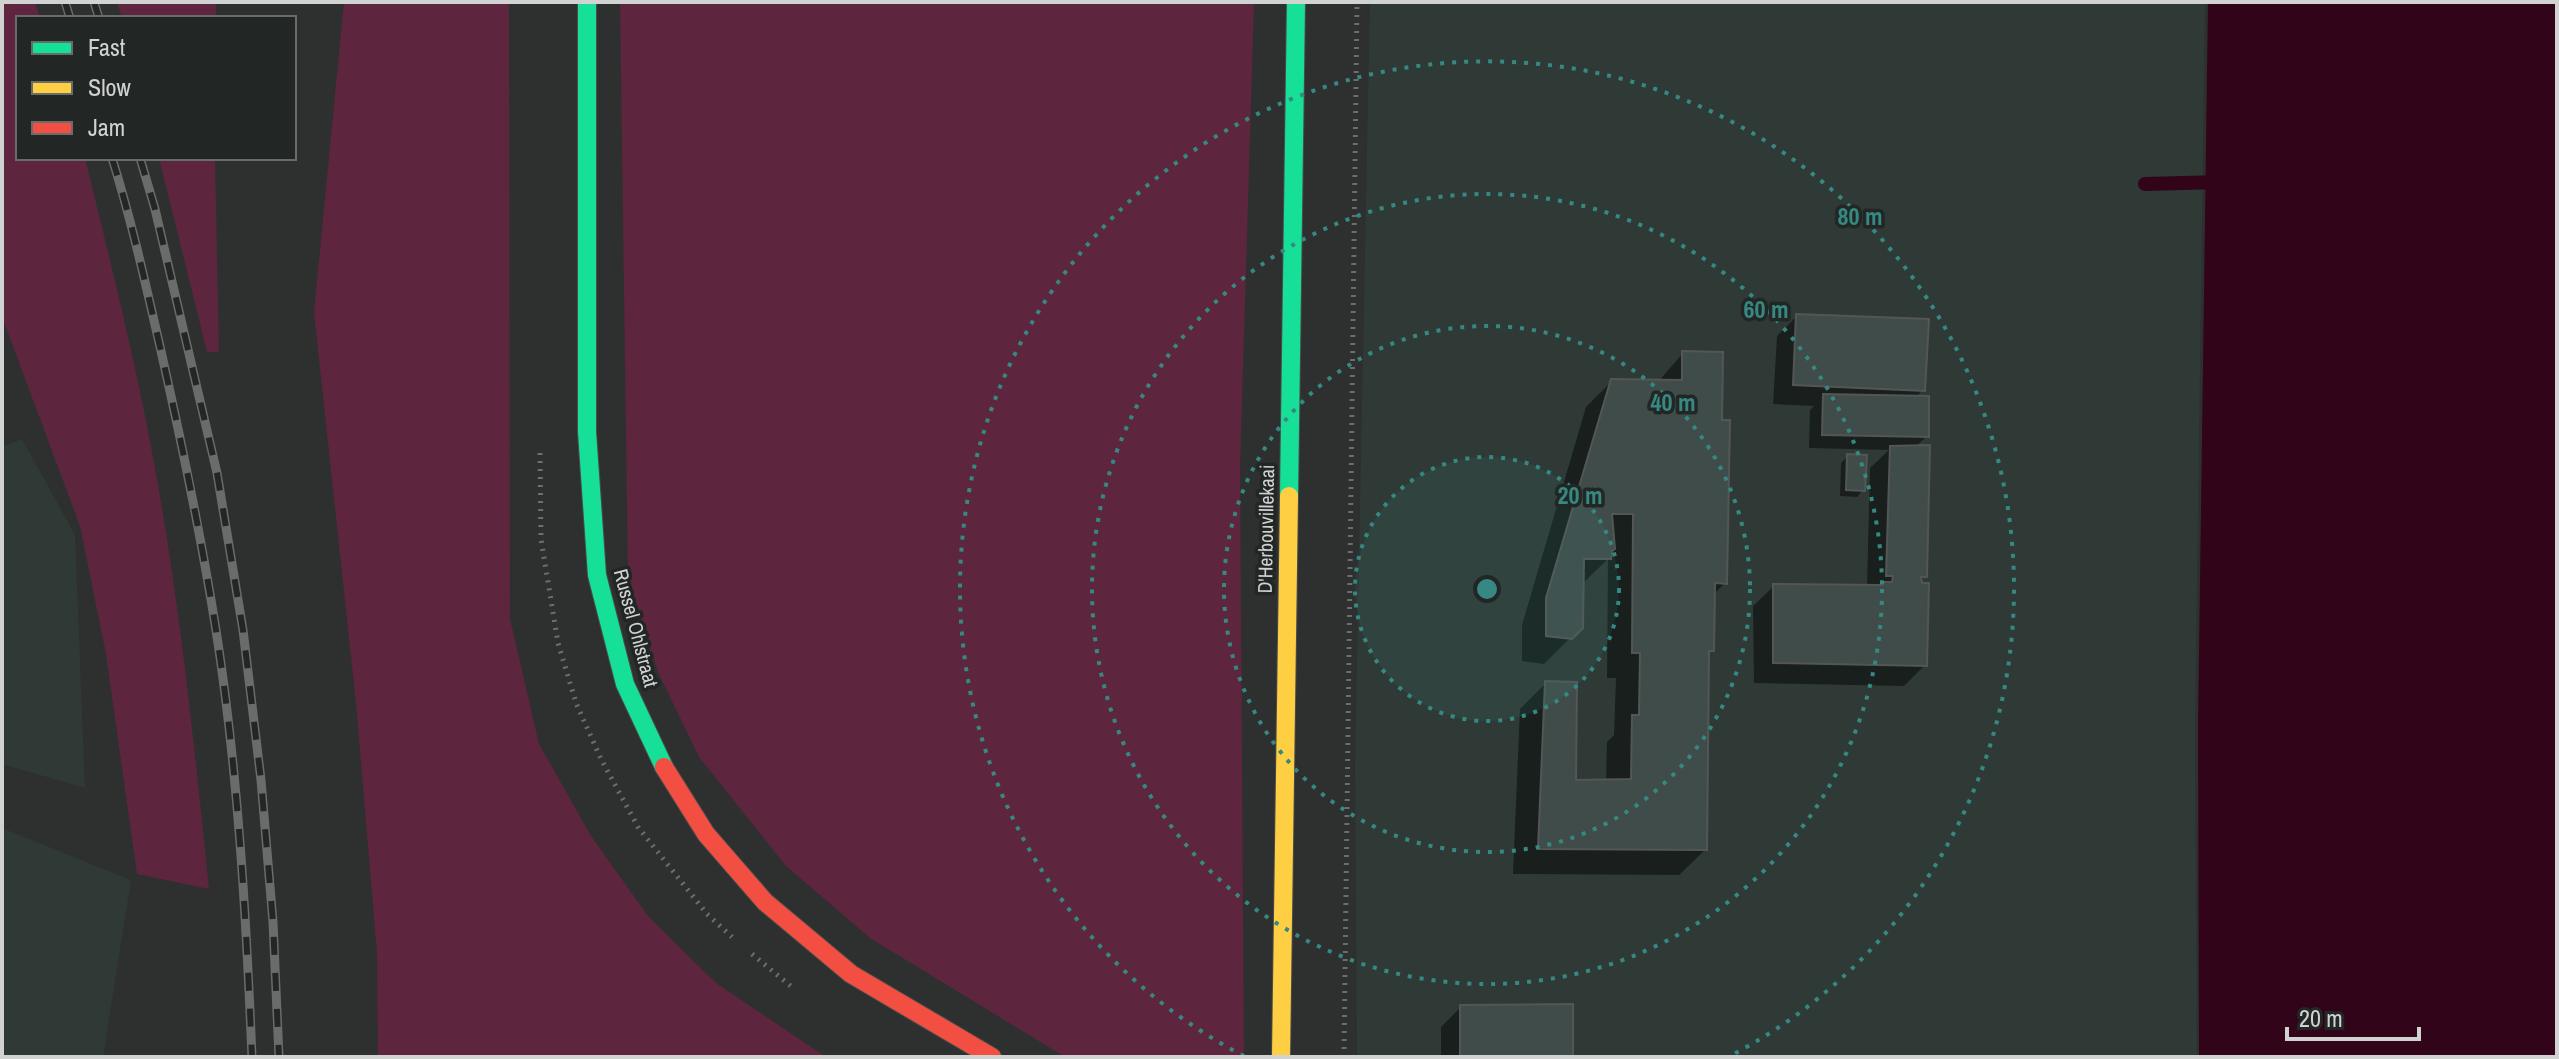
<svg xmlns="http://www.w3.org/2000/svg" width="2559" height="1059" font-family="'Archivo Narrow',sans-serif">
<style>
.built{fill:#2f3a36}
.green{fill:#5e253e}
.water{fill:#310419}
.shadow{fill:#0007}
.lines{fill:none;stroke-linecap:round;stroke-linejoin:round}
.stream{stroke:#310419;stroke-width:14}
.building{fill:#404c49;stroke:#545656;stroke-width:2}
.fast-casing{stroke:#4a4d4c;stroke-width:20}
.slow-casing{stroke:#4a4d4c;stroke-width:20}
.jam-casing{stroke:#4a4d4c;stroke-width:20}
.path{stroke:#6c6e6d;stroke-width:5;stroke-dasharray:2 6;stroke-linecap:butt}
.fast{stroke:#16e098;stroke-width:18}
.slow{stroke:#ffcf43;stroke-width:18}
.jam{stroke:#f24e42;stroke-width:18}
.rail-casing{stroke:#6a6c6b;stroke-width:9}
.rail{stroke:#222725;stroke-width:6;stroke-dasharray:18;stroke-linecap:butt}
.ring{fill:none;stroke:#368982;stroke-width:4;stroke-dasharray:4 8}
.labels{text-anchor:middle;stroke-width:7;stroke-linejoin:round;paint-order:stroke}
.street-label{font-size:20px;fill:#d0d3d2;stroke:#222725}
.centre{fill:#368982;stroke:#222725;stroke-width:4}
.ring-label{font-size:24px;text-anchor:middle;font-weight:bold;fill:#368982;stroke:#222725;stroke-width:7;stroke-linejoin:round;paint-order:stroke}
</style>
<rect width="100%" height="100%" fill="#2d302f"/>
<path class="built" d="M1370 2H2205L2195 728 2197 1057H1357L1355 763Z
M22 439 75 535 85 788 2 764V447Z
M2 828 131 880 103 1057H2Z"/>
<path class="green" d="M2 2H35L40 18H18V158H85C111 264 138 371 157 479 181 614 195 752 209 889L137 874 106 654 80 526 2 317Z
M117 2H216V18H122Z
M344 2H509L510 619 539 744 591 836 648 916 716 983 826 1057H378L377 953 356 703 314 312Z
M620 2H1254L1240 469 1244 1057H1065L870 938 786 866 699 757 658 672 628 577Z
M159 158H215L219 352H207Z"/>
<path class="water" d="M2208 2H2557V1057H2199L2198 727Z"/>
<path class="shadow" d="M1797 316 1923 390 1915 398 1927 436 1915 447 1925 576 1920 582 1925 665 1904 686 1754 683 1753 606 1774 586 1867 587 1870 468 1889 450 1809 448 1810 410 1814 406 1773 404 1777 336Z
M1683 353 1720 422 1725 583 1713 595 1712 650 1707 656 1705 850 1679 875 1513 874 1520 709 1546 683 1574 782H1606L1607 742 1614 735 1616 678H1607L1608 559 1582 584 1581 627 1544 664 1522 661V625L1586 407 1612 381 1658 382Z
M1848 456 1863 490 1857 497 1840 496 1841 463Z
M1461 1007 1571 1057H1441V1027Z"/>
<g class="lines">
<path class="stream" d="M2145 184 2221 182"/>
</g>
<path class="building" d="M1796 314 1929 319 1925 391 1793 385Z
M1682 351 1723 352 1722 420H1730L1727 584 1715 583 1714 651H1709L1707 850 1538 849 1545 681 1577 682 1576 780 1631 779 1632 715H1639L1640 653H1632L1633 514H1612L1615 549 1612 551 1611 559H1584L1583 628 1572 639 1546 636V598L1611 379 1682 380Z
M1823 394 1929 396V437L1822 435Z
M1930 445 1927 577H1921L1922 583H1929L1927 666 1773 663V584L1882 585V582H1892L1893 576H1886L1890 446Z
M1847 454 1867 455 1865 491 1846 490Z
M1573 1004V1057H1460V1005Z"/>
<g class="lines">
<g class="fast-casing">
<path id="fast" d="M587 2V432L597 575 625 684 664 767
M1289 496 1296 2"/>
</g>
<g class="slow-casing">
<path id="slow" d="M1281 1057 1289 496"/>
</g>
<g class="jam-casing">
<path id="jam" d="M664 767 706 834 765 902 851 974 992 1057"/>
</g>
<path class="path" d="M540 453 541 539 558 643 576 703 601 759 638 827 707 914 732 937
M752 954 793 988
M1344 1057 1357 2"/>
<use href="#fast" class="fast"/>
<use href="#slow" class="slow"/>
<use href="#jam" class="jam"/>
<g class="rail-casing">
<path id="rail" d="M65 2 70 18
M94 2 99 18
M112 158C132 222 146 286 161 351 182 444 201 536 216 630 238 771 246 914 252 1057
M140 158 155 209 217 473 243 630 261 780 273 922 279 1057"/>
</g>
<use href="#rail" class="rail"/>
</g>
<circle cx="1487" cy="589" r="132" fill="#368982" fill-opacity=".12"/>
<g class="ring">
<circle cx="1487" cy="589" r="132"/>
<circle cx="1487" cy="589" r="263"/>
<circle cx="1487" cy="589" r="395"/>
<path d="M1244 1056A527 527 0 1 1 1730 1056"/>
</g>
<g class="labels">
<g class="street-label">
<text transform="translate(1266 529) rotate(-89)" y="7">D'Herbouvillekaai</text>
<text transform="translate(636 628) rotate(75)" y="7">Russel Ohlstraat</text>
</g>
</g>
<circle cx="1487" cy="589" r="12" class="centre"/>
<g class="ring-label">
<text x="1860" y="225">80 m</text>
<text x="1766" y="318">60 m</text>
<text x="1673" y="411">40 m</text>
<text x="1580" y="504">20 m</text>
</g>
<rect width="2559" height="1059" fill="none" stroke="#d0d3d2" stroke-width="8"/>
<rect x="16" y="16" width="280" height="144" fill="#222725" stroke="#686c6a" stroke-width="2"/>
<rect x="32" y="42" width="40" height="12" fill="#16e098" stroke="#686c6a" stroke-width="2"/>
<text x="88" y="56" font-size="24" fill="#d0d3d2">Fast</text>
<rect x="32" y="82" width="40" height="12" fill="#ffcf43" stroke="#686c6a" stroke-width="2"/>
<text x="88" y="96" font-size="24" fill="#d0d3d2">Slow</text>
<rect x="32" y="122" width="40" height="12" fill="#f24e42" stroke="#686c6a" stroke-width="2"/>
<text x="88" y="136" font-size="24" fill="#d0d3d2">Jam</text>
<path d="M2287 1027v12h132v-12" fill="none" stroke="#d0d3d2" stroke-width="4"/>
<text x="2299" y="1027" font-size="24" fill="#d0d3d2" stroke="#222725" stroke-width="6" paint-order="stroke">20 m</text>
</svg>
